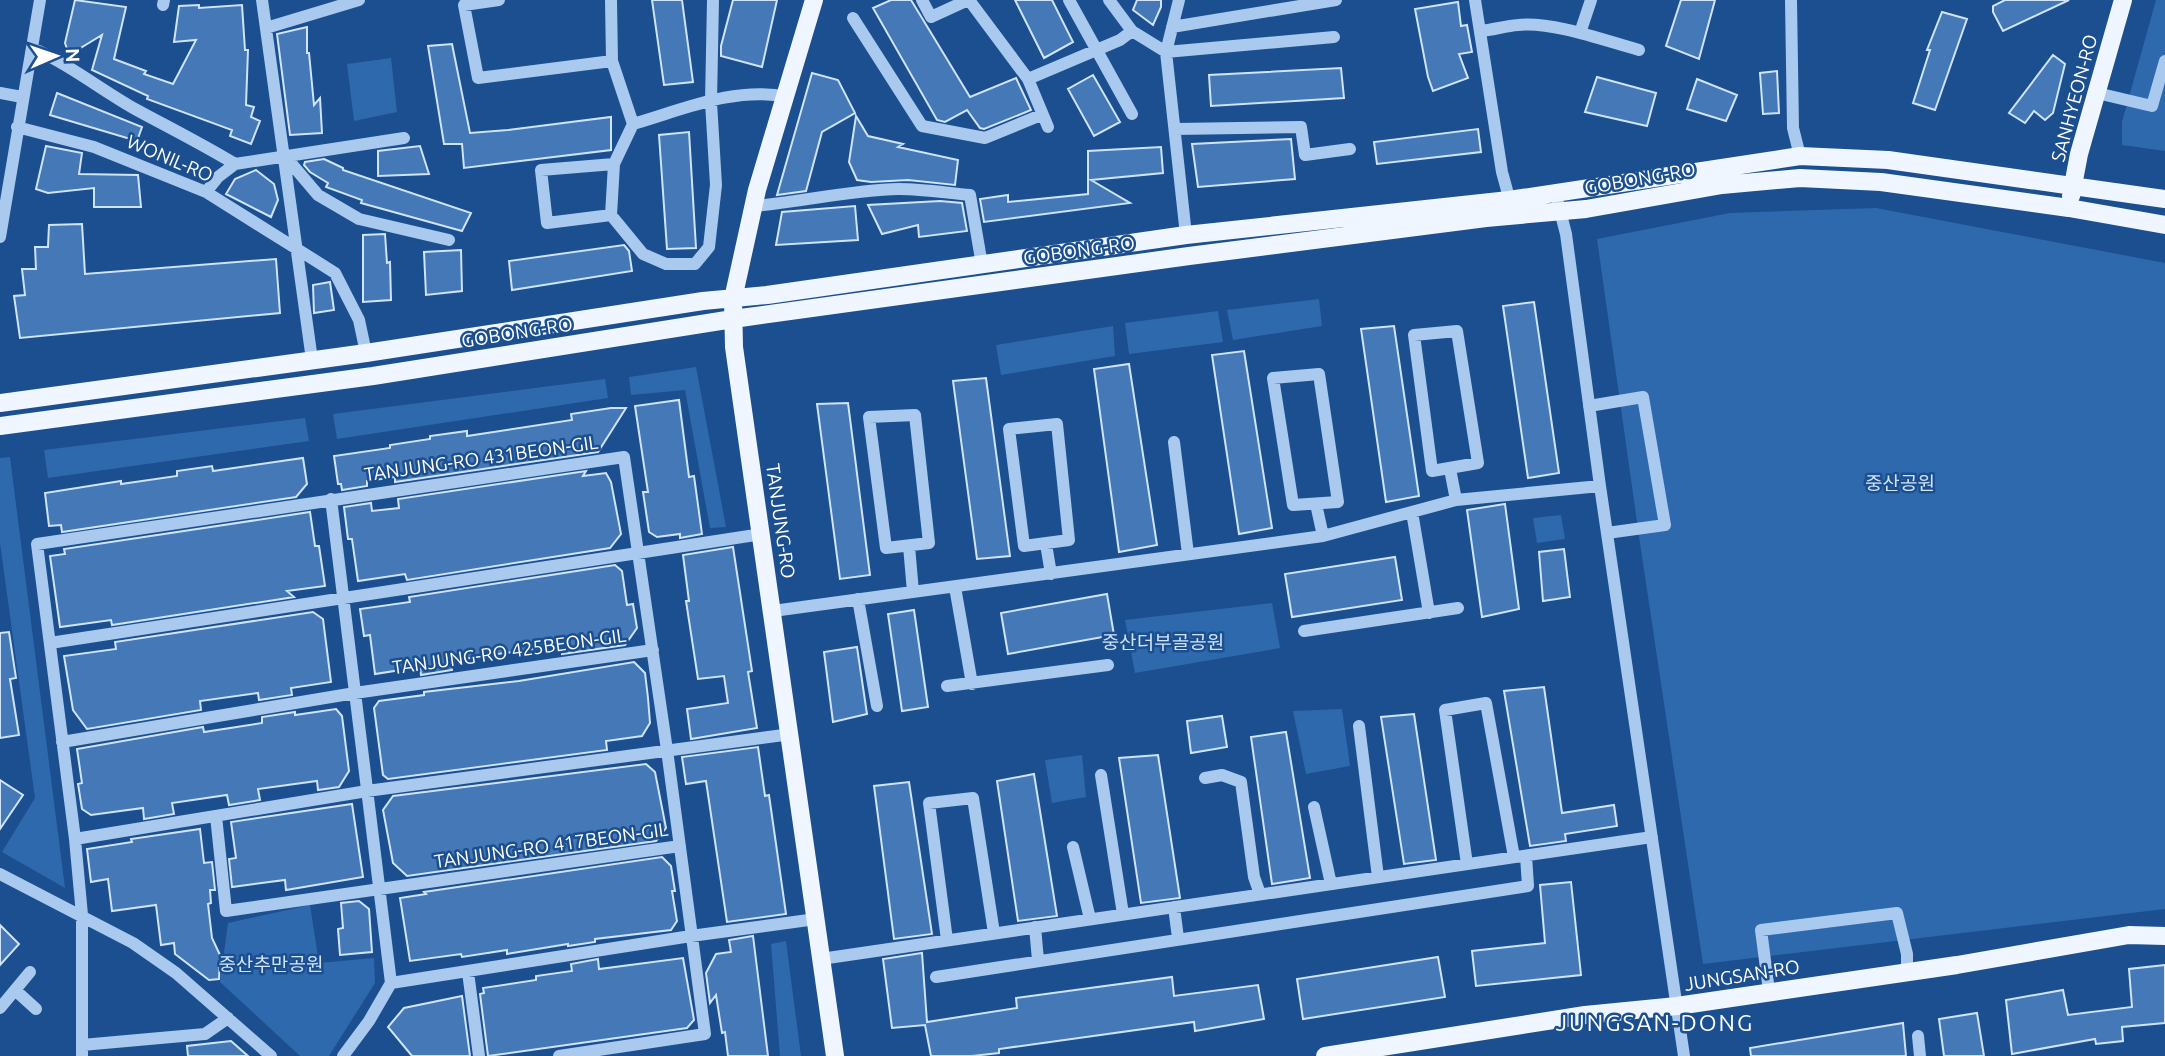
<svg xmlns="http://www.w3.org/2000/svg" width="2165" height="1056" font-family="Ubuntu,'Noto Sans KR',sans-serif">
<style>
.green{fill:#2e69ad}
.building{fill:#4478b7;stroke:#cfe3fa;stroke-width:2}
.lines{fill:none;stroke-linecap:round;stroke-linejoin:round}
.minor{stroke:#a9c9ee;stroke-width:12}
.major{stroke:#f0f6ff;stroke-width:18}
.labels{text-anchor:middle;stroke-width:5;stroke-linejoin:round;paint-order:stroke}
.street-label{font-size:19px;fill:#fff;stroke:#1b4f8f}
.park-label{font-size:19px;fill:#cfe3fa;stroke:#1b4f8f}
.quarter-label{font-size:23px;letter-spacing:2px;fill:#fff;stroke:#1b4f8f}
</style>
<rect width="100%" height="100%" fill="#1b4f8f"/>
<path class="green" d="M2156 0H2165V151L2122 145V122Z
M391 58 397 112 354 121 347 64Z
M1876 208 2165 263V909L1703 964 1640 543 1597 239 1730 213Z
M1319 299 1322 326 1233 340 1227 310Z
M1218 311 1223 342 1129 354 1125 323Z
M1113 326 1115 356 1001 375 996 345Z
M696 367 726 527 710 528 685 390 631 395 629 377Z
M605 379 608 398 337 439 333 414Z
M305 418 309 441 48 478 44 450Z
M10 457 65 888 2 852 35 798 0 543V458Z
M1561 515 1565 539 1537 543 1533 518Z
M1272 603 1280 648 1135 673 1125 620Z
M1342 709 1350 766 1306 774 1293 711Z
M1082 755 1086 797 1052 803 1045 760Z
M310 905 319 963 374 958 375 983 329 1056H300L220 982 228 923Z
M786 941 801 1056H780L771 944Z"/>
<path class="building" d="M75 0 126 7 114 59 146 71 144 74 173 84 196 40 174 42 179 6 199 5V8L242 5 245 50H248L246 105 254 107 251 117 260 121 251 144 230 136 232 130 147 99 148 96 92 70 102 35 69 55 65 43Z
M652 0H682L693 82 664 85Z
M733 0H777L762 67 721 56V46Z
M891 0H911L970 97 1016 78 1031 110 984 129 980 128 967 110 945 122 937 120 873 8Z
M1015 0H1052L1073 42 1044 58Z
M1137 0H1161V7L1153 25 1133 10Z
M1681 0H1715L1699 59 1666 46Z
M2005 0H2069L2003 31 1993 12V6Z
M1458 2 1461 26 1467 25 1472 52 1459 54 1468 78 1433 91 1428 77 1415 9Z
M1942 12 1967 19 1935 110 1913 103 1930 50H1927Z
M307 27V53H309L314 105 320 98 322 133 290 135 277 34Z
M452 44 470 133 508 130 611 117V150L464 168 462 144H444L428 46Z
M2053 55 2065 64 2053 113 2045 120 2034 111 2025 123 2009 113Z
M1341 68 1344 98 1211 106 1209 75Z
M1777 71 1779 113 1763 114 1760 73Z
M812 73 838 80 855 113 822 132 806 191 777 195Z
M1093 75 1120 122 1094 136 1068 89Z
M1597 77 1656 93 1647 126 1585 112Z
M1697 79 1737 95 1726 121 1687 109Z
M57 93 142 127 137 141 50 115Z
M856 116 868 136 903 144 898 147 958 160 955 185 908 180 871 182 857 180 849 162Z
M1478 129 1481 152 1377 164 1374 142Z
M689 132 696 248 667 249 659 135Z
M1291 139 1295 179 1198 187 1192 144Z
M46 146 82 153 79 174 138 175 141 207H94V188L48 193 36 189Z
M420 146 429 174 378 176V151Z
M1161 147 1163 173 1091 180 1130 203 984 222 980 199 1008 195V202L1088 194V151Z
M324 159 343 168V170L471 213 462 231 361 203 362 200 326 187 328 183 310 172 304 165 305 162Z
M256 170 274 184 278 200 271 217 226 194 235 179Z
M940 201 962 203 967 231 919 237 918 225 882 234 868 205Z
M855 206 858 240 776 245 782 212Z
M82 224 85 274 276 259 280 313 20 338 14 296 25 295 22 269H36L35 247H48L49 225Z
M385 234 387 263 390 262 391 300 363 302V235Z
M624 245 629 251 632 271 512 290 509 261Z
M461 250 462 291 426 295 424 252Z
M330 282 334 310 314 313 313 285Z
M1534 302 1559 473 1528 478 1503 306Z
M1394 326 1419 496 1386 502 1361 329Z
M1244 351 1272 528 1239 534 1212 355Z
M1129 364 1157 545 1119 552 1094 369Z
M986 378 1010 556 977 559 953 381Z
M679 400 689 477 694 476 702 534 680 538V534L657 537 649 532 643 492H648L635 406Z
M848 403 870 575 840 579 817 404Z
M611 408H626L598 452 395 482V477L367 481V486L342 490 341 484H338L334 456 390 448V445L430 439V436L467 431V436L572 420 571 414Z
M303 458 307 484 296 497 62 532 61 525 49 526 45 493 121 481V484L177 476V471L212 466 213 471Z
M586 471 583 476 606 473 611 482 621 534 610 548 407 580 405 574 358 581 352 539H348L344 507 371 503 372 511 399 508 398 499Z
M1505 504 1519 609 1482 617 1467 510Z
M310 512 315 546H319L325 586 287 591 294 597 112 625 111 620 60 627 50 556 65 554 64 549Z
M733 547 752 671 748 672 757 728 691 739 687 709 728 703 724 676 698 679 686 601H689L683 555Z
M1564 549 1570 597 1543 601 1539 552Z
M1395 557 1402 600 1292 617 1285 574Z
M615 565 622 571 627 605 633 604 637 628 625 645 562 654 561 645 450 661 452 670 421 675 420 667 375 674 370 635 364 636 360 609 410 602 409 597Z
M1107 594 1114 635 1008 654 1001 613Z
M914 610 928 707 902 711 888 614Z
M313 612 323 619 331 682 291 688 292 695 259 700 258 693 200 701 201 710 87 729 73 710 64 656 116 649 115 642Z
M9 632 16 678 10 679 19 735 0 738V633Z
M857 647 867 714 833 722 824 652Z
M634 662 645 673 648 698 650 723 642 736 606 741 607 750 388 779 383 775 374 708 379 701 424 695V692L519 681Z
M1544 687 1562 813 1614 805 1617 826 1565 834 1566 841 1530 846 1504 691Z
M336 709 342 716 349 771 339 787 318 790 317 781 258 789 260 800 229 805 227 795 172 803 174 814 144 819 143 808 91 815 82 809 78 784 82 783 77 749 203 727 204 732 262 723V717L295 712V715Z
M1414 714 1436 860 1404 864 1381 717Z
M1222 716 1227 747 1191 753 1187 721Z
M1286 732 1310 878 1272 884 1251 737Z
M758 747 765 796 769 795 786 914 727 922 706 781 686 784 682 757Z
M1158 755 1180 898 1141 903 1119 758Z
M646 764 655 772 666 828 656 841 407 876 393 863 383 810 393 796Z
M1034 774 1057 916 1018 921 997 781Z
M0 780 23 795 0 829Z
M909 782 932 934 894 939 874 786Z
M352 804 363 877 286 890 285 880 232 887 229 859 236 858 231 822Z
M200 829 204 863 212 862 215 890H210L211 903 208 904 212 938 220 955 219 979 209 980 175 954 174 943 161 945 156 905 112 911 108 879 91 882 87 849 132 842 131 839Z
M662 857 671 866 675 891H672L677 921 671 930 595 939V942L568 946V944L507 954V950L462 957 461 954 410 961 400 898 426 894 424 892Z
M1571 882 1581 975 1476 986 1472 951 1545 943 1540 885Z
M359 901 369 909 372 952 340 955 338 929 343 928 341 903Z
M0 925 19 944 0 965Z
M753 936 768 1056H728L725 1032 722 1033 716 995 710 1003 706 973 716 954 731 952 729 940Z
M922 953 927 1022 1017 1008 1016 998 1172 977 1174 996 1258 985 1264 1019 1195 1031 1194 1022 999 1049V1053L972 1056H931L925 1025 892 1028 883 959Z
M1438 957 1445 997 1303 1019 1297 979Z
M683 958 694 1020 687 1028 488 1056 480 994 484 993 483 988 536 980V976L572 971 571 964 598 959 599 969Z
M2165 965V1023L2122 1027 2123 1041 2096 1044 2095 1039 2012 1054 2006 1000 2063 990 2068 1015 2132 1007 2129 969Z
M462 996 470 1056H412L388 1027 404 1008Z
M1977 1013 1984 1056H1944L1939 1019Z
M1903 1023 1906 1056H1751L1750 1048Z
M231 1041 248 1056H188L187 1046Z"/>
<g class="lines">
<path class="minor" d="M262 0 312 360
M499 0 464 5 478 78 612 61
M611 0 612 61 633 124 614 164 611 215 643 254 666 264H695L709 247 716 185 711 102 713 0
M922 0 931 17 968 0
M969 0 1028 79 1048 127
M1069 0 1132 114
M1109 0 1132 31 1166 52 1334 37
M1179 0 1166 52 1186 235
M1475 0 1502 172 1511 205
M1791 0 1793 128 1800 156
M163 5 164 0
M853 18 922 126 985 138 1041 115
M1172 27 1336 0
M266 28 359 0
M1480 31C1493 30 1505 26 1518 25 1552 21 1606 41 1639 50
M1580 33 1591 0
M32 48C69 64 100 89 135 109 168 127 202 144 235 164L404 138
M1028 79 1120 40 1132 31
M0 93 22 97
M2097 93 2152 106 2165 61
M633 124C682 110 735 86 787 97
M17 127 94 147 206 192 297 249 335 273 359 320 366 353
M1175 129 1301 127 1305 155 1350 149
M284 155 318 195 359 219 449 240
M206 192 218 177 235 164
M1558 203 1566 234 1600 486 1684 1056
M754 206C802 202 850 190 899 189 923 189 947 193 970 195L982 265
M611 215 547 223 541 170 614 164
M0 237 40 0
M1457 331 1478 463 1432 471 1414 335Z
M1319 374 1338 502 1293 505 1273 378Z
M1589 406 1643 397 1665 525 1607 533
M915 415 929 543 886 548 869 417Z
M1057 424 1069 540 1024 546 1009 429Z
M1174 442 1188 554
M1450 469 1456 500
M331 499 391 983
M1316 504 1323 536
M1412 512 1429 613
M1046 544 1051 574
M909 546 913 592
M955 587 972 684
M858 599 877 706
M773 611 1323 536 1456 500 1600 486
M1304 631 1458 608
M50 643 762 534
M947 686 1108 665
M1359 726 1378 877
M62 742 355 693 653 650
M1101 775 1123 914
M1205 778 1222 775 1241 782 1254 877 1260 894
M1314 807 1331 884
M216 816 226 911 680 846
M75 839 367 791 791 734
M1073 847 1090 919
M1467 864 1445 710 1486 703 1514 857
M0 874 133 943 176 973 271 1056
M1174 907 1178 938
M1035 927 1038 960
M947 940 929 803 973 798 994 933
M821 959 1652 837
M468 972 479 1056
M936 977 1528 886 1526 856
M15 990 36 1009
M1769 991 1761 930 1897 913 1907 954V972
M0 1008 30 972
M1918 1036 1920 1056
M82 1045 205 1034 228 1018
M82 1056V915L75 839 37 544 624 457 667 750 705 1034 559 1056
M343 1056 369 1021 391 983 691 936 816 919"/>
<path class="major" d="M814 0 757 190 733 299 734 347 835 1056
M2071 196 2079 154 2123 0
M0 403 366 353 703 301 767 295 1186 235 1509 200 1800 156 1888 160 2165 199
M0 426 373 376 733 319 1189 256 1486 218 1586 209 1722 185 1800 178 1881 182 2069 208 2165 225
M1325 1056 1585 1015 1677 1006 1957 965 2129 935 2165 936"/>
</g>
<g class="labels">
<g class="street-label">
<text transform="translate(2074 98) rotate(-75)" y="7">SANHYEON-RO</text>
<text transform="translate(170 158) rotate(23)" y="7">WONIL-RO</text>
<text transform="translate(1640 178) rotate(-10)" y="7">GOBONG-RO</text>
<text transform="translate(1079 250) rotate(-8)" y="7">GOBONG-RO</text>
<text transform="translate(517 332) rotate(-9)" y="7">GOBONG-RO</text>
<text transform="translate(481 458) rotate(-8)" y="7">TANJUNG-RO 431BEON-GIL</text>
<text transform="translate(781 521) rotate(82)" y="7">TANJUNG-RO</text>
<text transform="translate(509 651) rotate(-8)" y="7">TANJUNG-RO 425BEON-GIL</text>
<text transform="translate(551 845) rotate(-8)" y="7">TANJUNG-RO 417BEON-GIL</text>
<text transform="translate(1742 975) rotate(-9)" y="7">JUNGSAN-RO</text>
</g>
<g class="park-label">
<text x="1900" y="490">중산공원</text>
<text x="1163" y="649">중산더부골공원</text>
<text x="271" y="971">중산추만공원</text>
</g>
<g class="quarter-label">
<text x="1655" y="1031">JUNGSAN-DONG</text>
</g>
</g>
<g transform="translate(56 56) rotate(88)" stroke="#1b4f8f" stroke-width="5" paint-order="stroke">
<path d="M0-5L12 26L0 18L-12 26Z" fill="#ffffff"/>
<text y="-10" font-size="19" font-weight="bold" text-anchor="middle" fill="#ffffff">N</text>
</g>
</svg>
